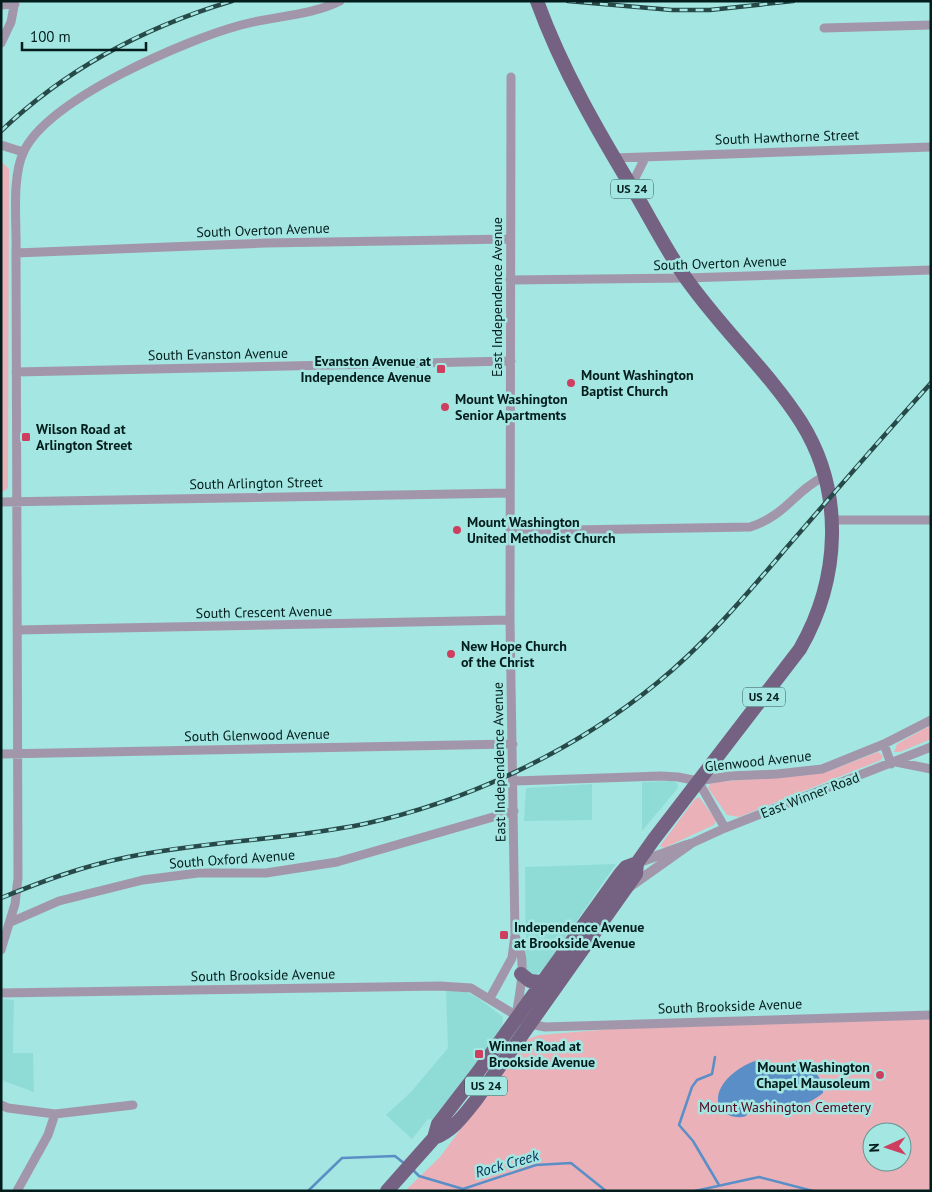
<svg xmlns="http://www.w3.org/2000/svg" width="932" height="1192" font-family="'PT Sans',sans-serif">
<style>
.built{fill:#8fdcd7}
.green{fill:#eab2b8;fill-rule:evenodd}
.water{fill:#5a8ec7}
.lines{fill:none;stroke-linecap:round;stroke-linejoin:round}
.stream{stroke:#5a8ec7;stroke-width:2.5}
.minor{stroke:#a297aa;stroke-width:9}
.tertiary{stroke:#a297aa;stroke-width:10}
.primary{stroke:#756283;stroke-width:14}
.rail-casing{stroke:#274a49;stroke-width:4.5}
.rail{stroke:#a4e6e2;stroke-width:2.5;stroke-dasharray:8;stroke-linecap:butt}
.poi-dot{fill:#ce3e5f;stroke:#a4e6e2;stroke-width:2}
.labels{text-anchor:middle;stroke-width:5;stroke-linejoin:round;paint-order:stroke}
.shield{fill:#a4e6e2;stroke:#335957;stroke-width:1}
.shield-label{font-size:12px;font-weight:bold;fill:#021d1c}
.street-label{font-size:14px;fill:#021d1c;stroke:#a4e6e2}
.poi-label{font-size:14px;font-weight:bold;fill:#021d1c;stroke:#a4e6e2;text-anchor:start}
.park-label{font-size:14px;fill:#52061d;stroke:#a4e6e2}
.water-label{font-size:15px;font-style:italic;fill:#093056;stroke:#a4e6e2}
</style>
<rect width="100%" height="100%" fill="#a4e6e2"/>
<path class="built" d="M671 781 677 783 678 788 642 831V782Z
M592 784V820L524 821 526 788Z
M616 864 542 971 533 976 526 970 525 867Z
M446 990 466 992 478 998 503 1017 502 1030 435 1120 428 1119 412 1139 386 1115 411 1092 448 1048Z
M1 999 14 1000 13 1053H33L34 1092 1 1080Z"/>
<path class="green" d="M1 161 9 169 8 488 1 493Z
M931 725V739L900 752H894L897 744Z
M878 752 883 756 881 760 739 817 727 815 708 788 710 784 715 782 807 775 829 771Z
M699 797 716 820 714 825 664 848 660 846 695 799Z
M931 1019V1191H405L440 1157 521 1047 528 1039 539 1035 636 1027ZM872 1132H902V1162H872Z"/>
<path class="water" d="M758 1060 775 1070H779C782 1068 785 1064 788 1063 806 1055 824 1077 823 1093 805 1107 785 1114 764 1101L749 1109 746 1116C734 1120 717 1114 718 1098 719 1080 743 1064 758 1060Z"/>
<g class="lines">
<path class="stream" d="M715 1057 712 1074 697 1080 692 1087 679 1125 693 1141 719 1185
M413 1170 419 1176 463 1189 536 1165 571 1163 606 1191
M308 1191 342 1158 395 1156 405 1164
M695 1191 759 1177 813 1191"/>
<path class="minor" d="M1 5 15 4
M824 28 931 25
M1 43 11 22 15 1
M1 145 23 152
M614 158 931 147
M631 186 645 158
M16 253 266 243 510 239
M510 280 686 278 931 270
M16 372 511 361
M1 502 510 493
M832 520H931
M511 531 750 527C787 515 794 491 825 476
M17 630 510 620
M884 744 891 764
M1 754 513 744
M896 762 931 769
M514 781 661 776 678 777 698 781 725 828
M698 781 730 776 777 774 822 769 884 744 931 720
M690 844 725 828 931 747
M11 922 59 901 143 880 198 873H266L337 862 514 811
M515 936C528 958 520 991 516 1016
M1 950 15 904 18 878 16 253C17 224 11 177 24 151 49 99 185 40 241 25 273 16 310 16 340 1
M1 993 440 986 471 988 530 1024 545 1027 931 1015
M490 998 512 958 515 935 510 620 511 77
M1 1105 8 1108 55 1114 133 1105
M17 1191 48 1135 55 1114"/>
<path class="tertiary" d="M637 863 687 845
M628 888 690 844"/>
<path class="primary" d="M521 974 530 981 541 982
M434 1138C453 1131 464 1115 476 1100L636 874 637 863 654 839 800 649C840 579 845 492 801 422 767 369 719 327 683 274 666 249 652 222 637 196 599 133 562 70 537 1
M387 1191 434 1138 438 1124 478 1072 620 874 626 867 637 863"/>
<g class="rail-casing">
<path id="rail" d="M568 1 672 10H710L793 1
M1 131C67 68 145 27 232 1
M1 898C43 881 83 866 128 857 206 841 286 840 364 824 469 801 574 751 657 683 706 643 747 594 788 546 835 492 882 437 931 383"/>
</g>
<use href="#rail" class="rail"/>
</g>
<g class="poi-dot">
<rect x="436" y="364" width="10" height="10" rx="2.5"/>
<circle cx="571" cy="383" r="5"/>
<circle cx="445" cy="407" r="5"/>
<rect x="21" y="432" width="10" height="10" rx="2.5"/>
<circle cx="457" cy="530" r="5"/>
<circle cx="451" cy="654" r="5"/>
<rect x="499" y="930" width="10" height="10" rx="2.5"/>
<rect x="474" y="1049" width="10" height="10" rx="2.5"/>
<circle cx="880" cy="1075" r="5"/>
</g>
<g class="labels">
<g class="shield">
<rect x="611" y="179.5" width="42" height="19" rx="4"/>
<rect x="743" y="687.5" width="42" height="19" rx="4"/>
<rect x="465" y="1076.5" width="42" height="19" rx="4"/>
</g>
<g class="shield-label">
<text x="632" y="193">US 24</text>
<text x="764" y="701">US 24</text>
<text x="486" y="1090">US 24</text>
</g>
<g class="street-label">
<text transform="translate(787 137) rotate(-2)" y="5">South Hawthorne Street</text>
<text transform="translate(263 230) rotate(-2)" y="5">South Overton Avenue</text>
<text transform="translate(720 263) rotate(-2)" y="5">South Overton Avenue</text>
<text transform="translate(497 297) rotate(-90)" y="5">East Independence Avenue</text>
<text transform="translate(218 354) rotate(-1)" y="5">South Evanston Avenue</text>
<text transform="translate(256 483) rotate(-1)" y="5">South Arlington Street</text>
<text transform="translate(264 612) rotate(-1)" y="5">South Crescent Avenue</text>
<text transform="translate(257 735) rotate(-1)" y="5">South Glenwood Avenue</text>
<text transform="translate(758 761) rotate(-6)" y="5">Glenwood Avenue</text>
<text transform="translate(499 762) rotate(-91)" y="5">East Independence Avenue</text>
<text transform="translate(810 795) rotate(-21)" y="5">East Winner Road</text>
<text transform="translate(232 859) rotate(-4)" y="5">South Oxford Avenue</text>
<text transform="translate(263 975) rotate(-1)" y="5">South Brookside Avenue</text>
<text transform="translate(730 1006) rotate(-2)" y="5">South Brookside Avenue</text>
</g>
<g class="poi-label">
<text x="431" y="366" text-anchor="end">Evanston Avenue at<tspan x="431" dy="16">Independence Avenue</tspan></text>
<text x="581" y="380">Mount Washington<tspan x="581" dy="16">Baptist Church</tspan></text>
<text x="455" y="404">Mount Washington<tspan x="455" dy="16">Senior Apartments</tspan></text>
<text x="36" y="434">Wilson Road at<tspan x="36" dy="16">Arlington Street</tspan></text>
<text x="467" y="527">Mount Washington<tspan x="467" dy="16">United Methodist Church</tspan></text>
<text x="461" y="651">New Hope Church<tspan x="461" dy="16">of the Christ</tspan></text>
<text x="514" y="932">Independence Avenue<tspan x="514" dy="16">at Brookside Avenue</tspan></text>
<text x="489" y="1051">Winner Road at<tspan x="489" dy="16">Brookside Avenue</tspan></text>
<text x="870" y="1072" text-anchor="end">Mount Washington<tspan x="870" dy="16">Chapel Mausoleum</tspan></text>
</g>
<g class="park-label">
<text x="785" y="1112">Mount Washington Cemetery</text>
</g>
<g class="water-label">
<text transform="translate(507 1164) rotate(-16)" y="5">Rock Creek</text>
</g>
</g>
<rect width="932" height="1192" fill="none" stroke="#021d1c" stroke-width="5"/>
<g transform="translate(887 1147) rotate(267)"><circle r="24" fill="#a4e6e2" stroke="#639693"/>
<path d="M0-4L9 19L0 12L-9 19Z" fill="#ce3e5f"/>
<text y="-8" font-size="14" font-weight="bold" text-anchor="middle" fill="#021d1c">N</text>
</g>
<path d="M22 42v8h124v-8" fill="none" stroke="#021d1c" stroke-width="2.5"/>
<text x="30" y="42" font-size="15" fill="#021d1c" stroke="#a4e6e2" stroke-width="4" paint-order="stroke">100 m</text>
</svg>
